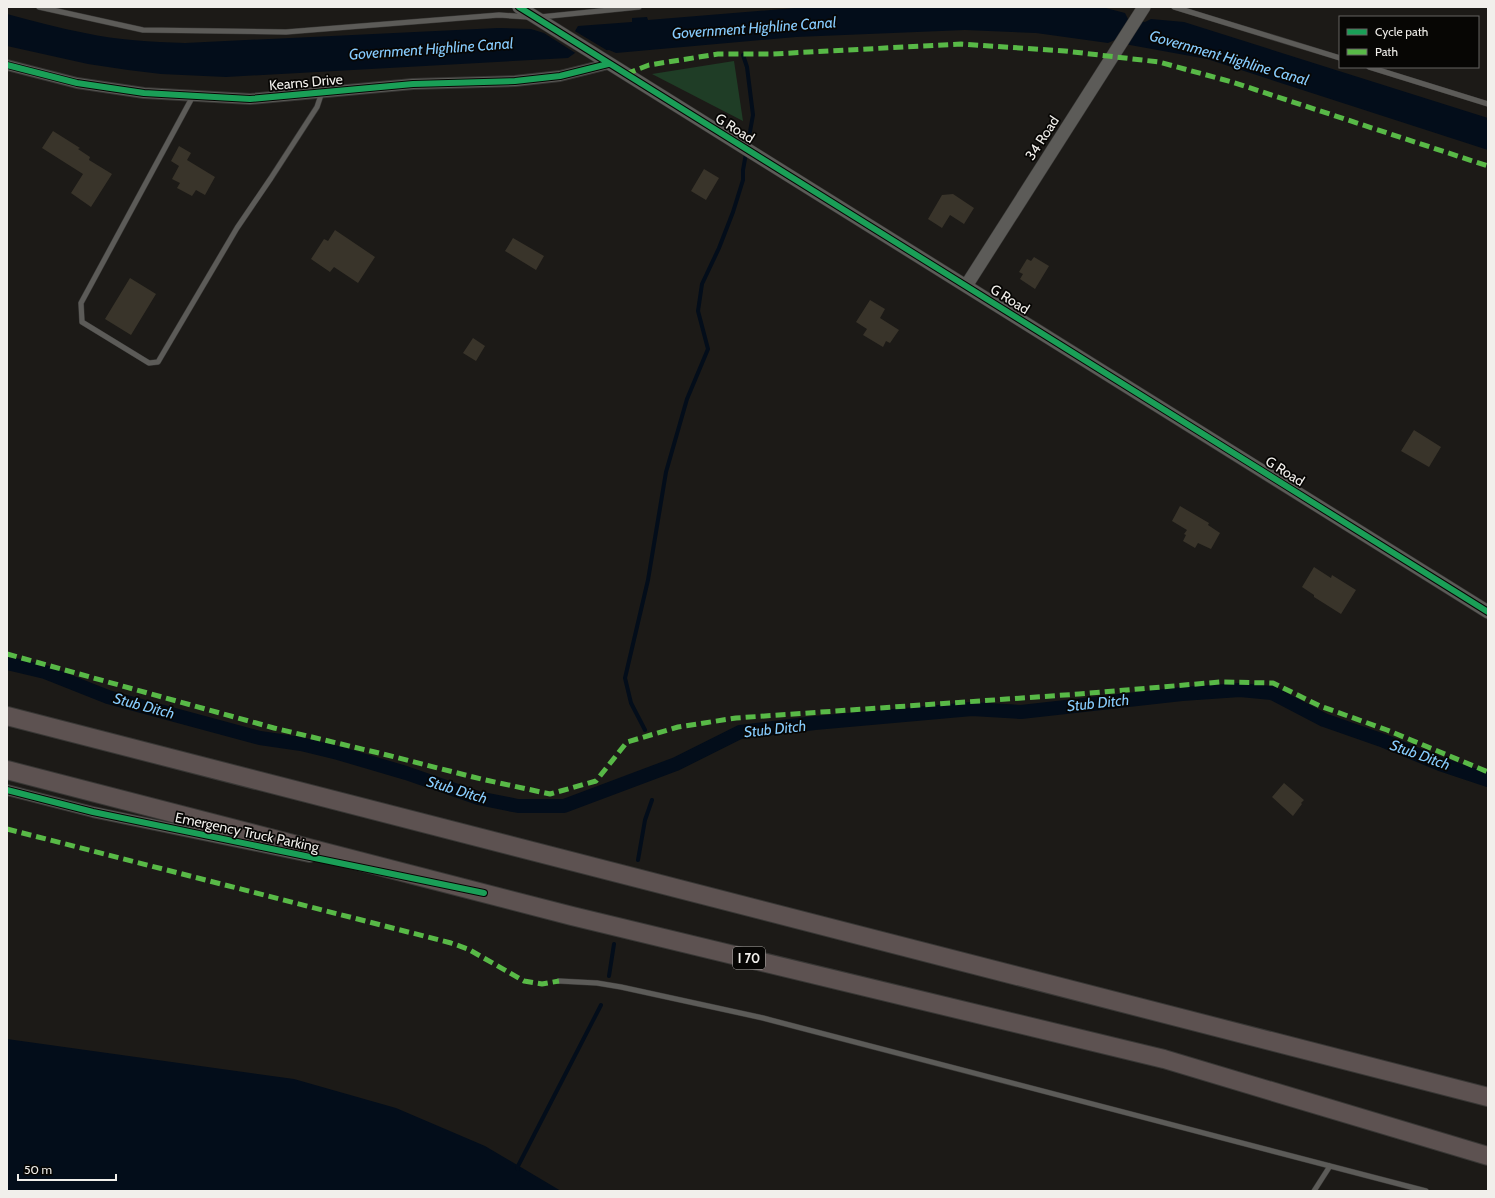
<svg xmlns="http://www.w3.org/2000/svg" width="1495" height="1198" font-family="Cabin,sans-serif">
<style>
.green{fill:#1f3d26}
.water{fill:#030d1a}
.pier{fill:#1c1a17}
.lines{fill:none;stroke-linecap:round;stroke-linejoin:round}
.stream{stroke:#030d1a;stroke-width:4}
.canal{stroke:#030d1a;stroke-width:14}
.building{fill:#39342a}
.service-casing{stroke:#383735;stroke-width:6}
.minor-casing{stroke:#383735;stroke-width:12}
.tertiary-casing{stroke:#383735;stroke-width:14}
.motorway-casing{stroke:#383735;stroke-width:20}
.service{stroke:#5c5b58;stroke-width:5}
.minor{stroke:#5c5b58;stroke-width:10}
.tertiary{stroke:#5c5b58;stroke-width:13}
.motorway{stroke:#5d5251;stroke-width:18}
.quiet{stroke:#58b947;stroke-width:5;stroke-dasharray:10 5;stroke-linecap:butt}
.cycleway-casing{stroke:#070604;stroke-width:8}
.cycleway{stroke:#1a9f57;stroke-width:6}
.labels{text-anchor:middle;stroke-width:3.5;stroke-linejoin:round;paint-order:stroke}
.shield{fill:#070604;stroke:#aba9a6;stroke-width:1}
.shield-label{font-size:13px;font-weight:bold;fill:#f1efeb}
.street-label{font-size:14px;fill:#f1efeb;stroke:#070604}
.water-label{font-size:15px;font-style:italic;fill:#87ccfe;stroke:#070604}
</style>
<rect width="100%" height="100%" fill="#1c1a17"/>
<path class="green" d="M734 61 743 121 652 74Z"/>
<path class="water" d="M807 7H1102L1125 13 1128 19 1145 22 1151 19 1184 22 1488 118V150L1207 59 1130 45 1115 40 1108 43 1036 33 965 30 796 37 616 53 609 50 575 53 568 58 226 77 161 74 128 70 88 64 7 46V14C33 21 59 28 85 33 118 40 151 42 185 43L498 28 531 29 544 33 575 31 578 26 632 22V18L647 17 648 20Z
M7 1039 294 1079 396 1108 485 1146 561 1191H7Z"/>
<path class="pier" d="M573 30 608 51 577 54 544 33Z"/>
<g class="lines">
<path class="stream" d="M645 730 631 703 625 678 648 580 666 472 687 399 708 349 698 311 702 284 719 248 733 212 743 180V170L753 115 747 67 743 55
M638 860 645 820 652 800
M609 976 614 944
M518 1169 517 1168 601 1005"/>
<path class="canal" d="M7 663 45 672 108 697 260 738 301 744 338 753 406 773 478 798 518 806H564L676 764 740 732 815 723 972 709 1021 712 1182 694 1240 690 1272 693 1324 720 1384 741 1440 764 1488 780"/>
</g>
<path class="building" d="M53 131 80 148 78 149 90 157 89 160 112 174 91 207 71 193 83 174 42 148Z
M179 146 191 153 187 160 215 177 205 195 196 190 192 196 177 188 180 183 172 179 179 166 171 161Z
M704 169 719 178 706 200 691 191Z
M953 194 974 208 964 224 950 215 942 228 928 219 942 195Z
M335 230 375 257 358 283 334 267 330 272 311 259 324 239 328 241Z
M513 238 544 256 536 270 505 251Z
M1034 257 1049 266 1035 289 1020 279 1023 274 1019 272 1027 259 1031 261Z
M130 278 156 294 131 335 105 319Z
M870 300 885 309 880 318 899 330 890 343 886 341 883 347 863 335 867 329 856 322Z
M473 338 485 346 476 361 463 353Z
M1414 430 1441 447 1429 467 1401 451Z
M1180 506 1209 523 1208 525 1220 533 1211 549 1198 543 1195 548 1183 541 1186 535 1184 534 1187 530 1172 521Z
M1314 567 1331 578 1332 575 1356 590 1341 614 1314 597V595L1302 587Z
M1284 783 1304 800 1301 803 1302 804 1293 816 1272 797Z"/>
<g class="lines">
<g class="service-casing">
<path id="service" d="M39 7 143 30 286 32 499 15 528 17
M1174 7 1340 58
M540 17 639 7
M1369 67 1488 104
M193 96 81 303 82 322 149 363 158 362 237 228 271 178 317 107 322 92
M559 981 597 983 621 987 763 1018 1426 1191
M1314 1191 1330 1166"/>
</g>
<g class="minor-casing">
<path id="minor" d="M7 65 77 83 144 93 250 99 413 84 515 81 560 76 608 64
M7 790 93 812 310 857"/>
</g>
<g class="tertiary-casing">
<path id="tertiary" d="M519 7 1488 612
M966 286 1144 7"/>
</g>
<g class="motorway-casing">
<path id="motorway" d="M7 716 1488 1097
M7 770 572 916 1164 1059 1488 1156"/>
</g>
<use href="#service" class="service"/>
<use href="#minor" class="minor"/>
<use href="#tertiary" class="tertiary"/>
<use href="#motorway" class="motorway"/>
<path class="quiet" d="M626 74 649 65 718 54H772L961 44 1065 51 1159 62 1232 82 1488 166
M7 654 274 728 383 754 481 779 550 794 596 781 627 742 678 727 736 718 1079 694 1220 682 1273 683 1320 706 1387 730 1488 772
M7 829 451 943 468 949 524 981 542 984 559 981"/>
<g class="cycleway-casing">
<path id="cycleway" d="M519 7 1488 612
M7 65 77 83 144 93 250 99 413 84 515 81 560 76 608 64
M7 790 93 812 484 893"/>
</g>
<use href="#cycleway" class="cycleway"/>
</g>
<g class="labels">
<rect class="shield" x="733" y="947" width="32" height="22" rx="3"/>
<g class="shield-label">
<text x="749" y="963">I 70</text>
</g>
<g class="street-label">
<text transform="translate(306 82) rotate(-5)" y="5">Kearns Drive</text>
<text transform="translate(735 128) rotate(32)" y="5">G Road</text>
<text transform="translate(1042 138) rotate(-57)" y="5">34 Road</text>
<text transform="translate(1010 299) rotate(32)" y="5">G Road</text>
<text transform="translate(1285 471) rotate(32)" y="5">G Road</text>
<text transform="translate(247 832) rotate(12)" y="5">Emergency Truck Parking</text>
</g>
<g class="water-label">
<text transform="translate(754 28) rotate(-4)" y="5">Government Highline Canal</text>
<text transform="translate(431 49) rotate(-4)" y="5">Government Highline Canal</text>
<text transform="translate(1229 58) rotate(16)" y="5">Government Highline Canal</text>
<text transform="translate(1098 703) rotate(-6)" y="5">Stub Ditch</text>
<text transform="translate(144 706) rotate(15)" y="5">Stub Ditch</text>
<text transform="translate(775 729) rotate(-6)" y="5">Stub Ditch</text>
<text transform="translate(1420 755) rotate(20)" y="5">Stub Ditch</text>
<text transform="translate(457 790) rotate(17)" y="5">Stub Ditch</text>
</g>
</g>
<rect width="1495" height="1198" fill="none" stroke="#f1efeb" stroke-width="16"/>
<rect x="1339" y="16" width="140" height="52" fill="#070604" stroke="#656360"/>
<rect x="1347" y="29" width="20" height="6" fill="#1a9f57" stroke="#656360"/>
<text x="1375" y="36" font-size="12" fill="#f1efeb">Cycle path</text>
<rect x="1347" y="49" width="20" height="6" fill="#58b947" stroke="#656360"/>
<text x="1375" y="56" font-size="12" fill="#f1efeb">Path</text>
<path d="M18 1174v6h98v-6" fill="none" stroke="#f1efeb" stroke-width="2"/>
<text x="24" y="1174" font-size="12" fill="#f1efeb" stroke="#070604" stroke-width="3" paint-order="stroke">50 m</text>
</svg>
